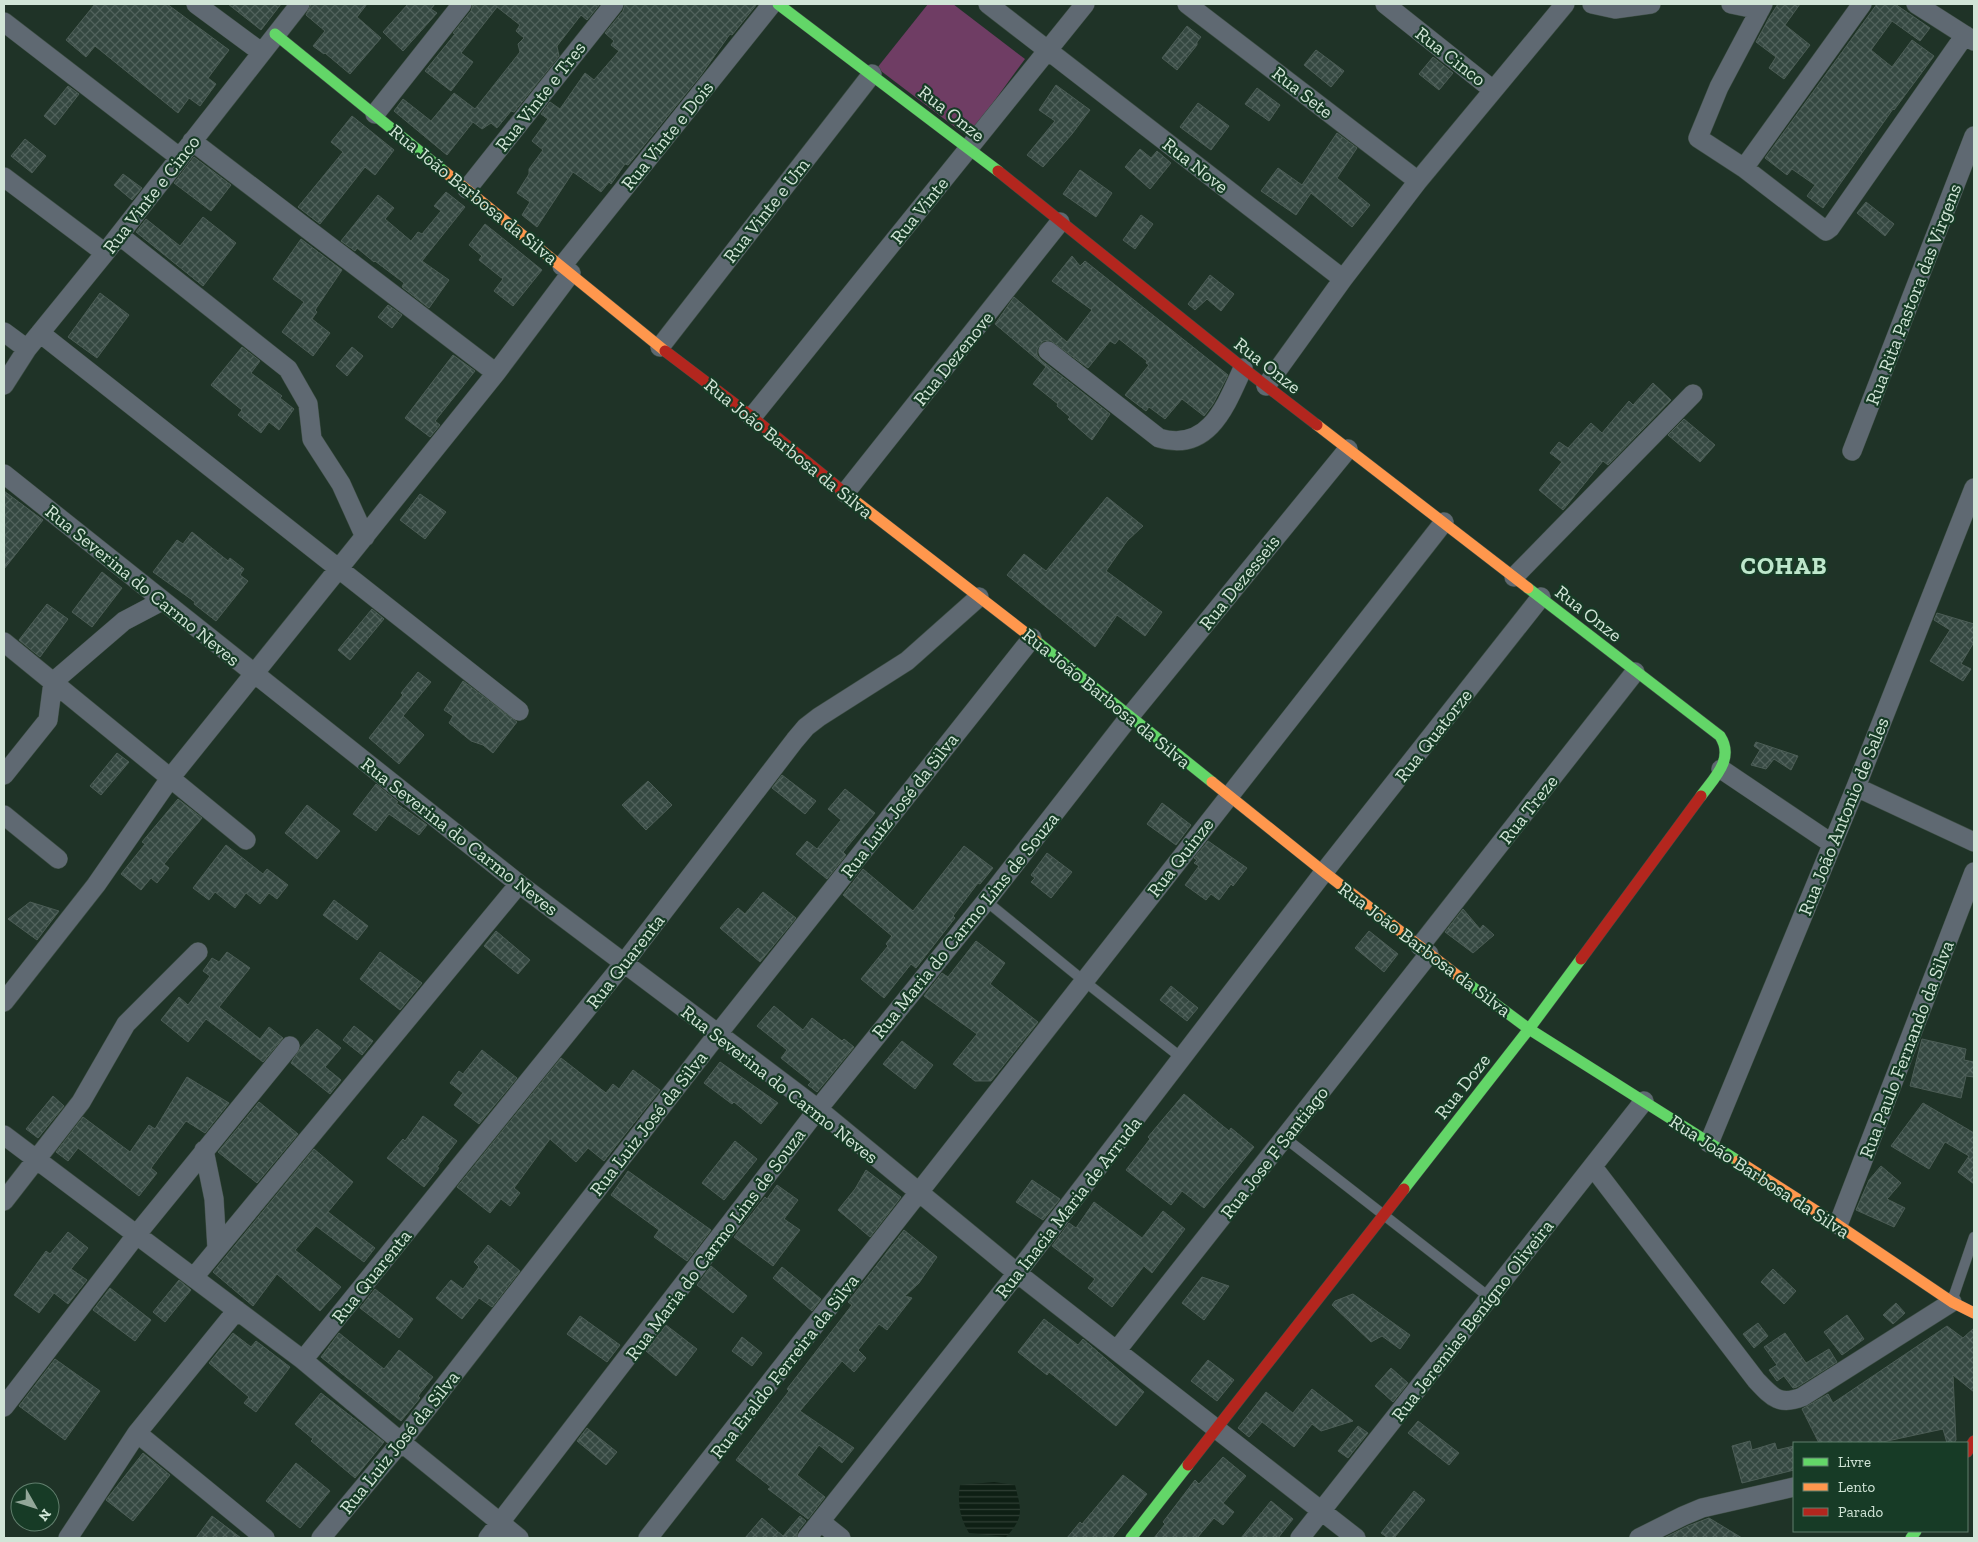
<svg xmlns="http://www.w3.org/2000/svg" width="1978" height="1542" font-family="'Zilla Slab',serif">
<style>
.green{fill:#6f3d64}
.water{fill:url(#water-rules)}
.building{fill:url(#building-cross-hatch);stroke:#4c5d56}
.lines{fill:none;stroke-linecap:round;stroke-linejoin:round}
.lane-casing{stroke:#3d4e44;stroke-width:11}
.street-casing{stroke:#3d4e44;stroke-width:20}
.fast-casing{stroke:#3d4e44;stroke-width:12}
.slow-casing{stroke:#3d4e44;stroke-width:12}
.jam-casing{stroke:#3d4e44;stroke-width:12}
.lane{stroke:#5f6972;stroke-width:10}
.street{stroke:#5f6972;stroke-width:19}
.fast{stroke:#63d668;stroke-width:11}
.slow{stroke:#ff974d;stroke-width:11}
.jam{stroke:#b3261e;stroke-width:11}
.labels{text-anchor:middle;stroke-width:4.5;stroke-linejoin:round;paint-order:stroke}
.street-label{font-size:19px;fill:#d1e5d7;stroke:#173b26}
.district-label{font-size:24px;font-weight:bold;letter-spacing:1px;fill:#bee7cc;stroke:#173b26}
</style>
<defs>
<pattern id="water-rules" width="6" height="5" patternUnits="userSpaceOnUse" patternTransform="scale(1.25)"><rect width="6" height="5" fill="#0e1f14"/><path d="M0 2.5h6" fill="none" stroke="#303f35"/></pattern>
<pattern id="building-cross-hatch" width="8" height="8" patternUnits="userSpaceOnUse" patternTransform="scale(1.25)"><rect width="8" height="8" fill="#354841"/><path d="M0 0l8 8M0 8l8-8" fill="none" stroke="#51625c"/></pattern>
</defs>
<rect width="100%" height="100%" fill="#1f3327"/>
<path class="green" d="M928 4H953L1025 59 968 137 877 68Z"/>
<path class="water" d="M994 1482 1015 1485C1021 1509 1025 1517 1006 1537L969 1533C960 1519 957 1502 960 1485Z"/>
<path class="building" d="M95 4H167L229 50 208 78 216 84 200 106 189 98 178 113 95 46 86 57 66 40Z
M228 4H281L261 30Z
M311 4H367L357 17 381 38 350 74 325 53 324 54 313 46 325 31 306 15Z
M408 4H435L431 9 437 13 403 51 383 32Z
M473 4H600L587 20 581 15 557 46 559 56 514 112 511 111 497 128 491 123 482 129 473 122 447 155 394 111 403 99 431 121 454 93 475 109 520 52 518 44 524 38 516 31 520 25 497 7 461 53 473 62 451 91 425 71 455 34 453 33 471 11Z
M625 4H757L732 35 730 34 701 75 628 165 625 164 611 184 609 182 601 192 573 172 537 227 522 215 530 202 517 193 529 174V169L543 150 532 141 548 119 541 114 550 102 560 109 585 73 594 80 619 51 611 45 614 41 605 33 623 11Z
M1778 4H1800L1785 25 1810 45 1784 79 1769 68 1776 57 1756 42 1769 18Z
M1877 4H1895L1930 28 1920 41 1892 21 1871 50 1892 67 1912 40 1934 56 1894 110 1893 109 1823 208 1807 196 1815 185 1792 169 1787 175 1765 158Z
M1187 26 1201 37 1197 42V45L1177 70 1162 58Z
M1316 50 1344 71 1331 87 1304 65Z
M1433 57 1453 73 1439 90 1419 74Z
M1056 85 1090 110 1072 134 1043 167 1027 155 1055 121 1039 110Z
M68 86 79 94 55 125 44 116Z
M1257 88 1280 105 1269 121 1245 104Z
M1198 103 1229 126 1211 150 1180 127Z
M352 116 394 150 375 175 365 167 320 224 298 207 343 152 331 142Z
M1337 133 1357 148 1337 178 1370 205 1352 227 1311 193 1296 215 1261 191 1278 168 1302 185Z
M25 139 46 156 32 173 11 156Z
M1140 149 1151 158 1157 151 1171 163 1150 189 1125 167Z
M194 157 231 185 211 211 174 183Z
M1080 170 1112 193 1096 217 1063 194Z
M123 174 142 188 132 200 114 185Z
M446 192 465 207 422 261 449 280 429 308 402 287 404 283 375 261 374 262 357 248 355 251 341 241 378 195 394 208 385 219 411 241 418 232 422 234 441 211 434 206Z
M1866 202 1894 224 1885 236 1857 213Z
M1141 215 1153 224 1135 249 1123 240Z
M203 217 236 243 203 286 136 232 146 219 180 246Z
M485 224 542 270 513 306 494 291 503 279 479 260 482 256 469 245Z
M301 239 342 270 315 310 317 312 312 319 330 333 313 356 282 332 304 302 273 279Z
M1072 256 1080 266 1085 261 1228 375 1213 404 1204 416 1182 399 1165 419 1149 407 1146 411 1125 395 1149 365 1146 363 1147 361 1119 339 1115 344 1110 341 1088 368 1050 340 1043 341 1037 349V355L1041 360 1110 414 1092 440 1068 419 1070 417 1057 406 1058 404 1033 384 1046 367 995 324 1014 297 1067 342 1092 310 1052 281Z
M1210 275 1234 294 1221 311 1207 299 1195 310 1188 304Z
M100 293 129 315 97 358 68 337Z
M388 305 402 315 392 328 378 317Z
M242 347 260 361 251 373 282 396 280 398 294 409 279 430 269 422 261 433 238 415 242 410 211 385Z
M352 347 363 356 347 376 336 366Z
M453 355 475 371 435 421 440 425 430 437 405 418Z
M1653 383 1671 400 1608 465 1603 461 1563 510 1539 490 1562 462 1550 453 1559 442 1568 448 1591 423 1602 433 1629 401 1633 405Z
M1684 419 1715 445 1700 462 1668 435Z
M4 491 43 520 4 569Z
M420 494 446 512 425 539 400 520Z
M1107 497 1143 526 1127 541 1106 571 1162 612 1145 636 1117 615 1095 647 1007 575 1024 554 1046 571Z
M192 532 228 561 230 558 244 569 240 575 248 581 216 621 194 604 195 602 153 572 177 540 183 544Z
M102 572 122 588 92 627 72 612Z
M47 604 68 619 40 657 19 640Z
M372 609 384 619 350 660 338 650Z
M1937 613 1974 624V642L1961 664 1971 669 1963 681 1930 661 1950 630 1934 620Z
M418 672 431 682 403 716 424 735 399 764 369 738 403 695 401 693Z
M463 681 517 722 493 753 483 745 471 741 449 723 453 716 444 710Z
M1756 742 1798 756 1791 770 1774 759 1766 769 1751 765 1760 750 1754 746Z
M117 753 129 762 101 795 90 786Z
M782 775 816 801 805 814 772 788Z
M648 781 672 805 646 830 622 805Z
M376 784 398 802 396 803 427 825 419 835 389 814 376 831 353 814Z
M845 789 875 813 843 852 846 855 827 879 796 854 807 841 817 849 841 820 828 809Z
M178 799 202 818 164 864 169 868 157 883 151 878 141 890 121 874 145 844 142 842Z
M1162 803 1191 825 1176 845 1147 824Z
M307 805 340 831 317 859 285 833Z
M1208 841 1247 868 1233 886 1231 884 1219 900 1211 894 1206 900 1185 885 1199 866 1194 863 1197 860 1194 858Z
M226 845 263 874 267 869 288 885 277 899 269 893 260 904 246 893 235 908 215 892 209 900 193 888Z
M964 846 993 868 980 884 978 883 953 916 955 918 916 968 911 964 884 998 861 979 888 946 886 944 892 936 843 895 863 869 913 911Z
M1047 853 1072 872 1051 898 1031 882 1035 878 1031 875Z
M763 892 796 918 760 962 720 928 738 908 745 914Z
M334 900 368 926 357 940 323 915Z
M30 902 59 911 37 940 8 919Z
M1463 909 1480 929 1483 925 1494 935 1473 953 1445 932Z
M496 931 530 960 518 974 484 946Z
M1369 931 1398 954 1384 972 1355 948Z
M976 941 1005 963 990 984 1038 1022 991 1081H975L953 1064 977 1034 924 996 942 973 948 977Z
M227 952 250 968 219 1007 260 1039 269 1027 283 1038 263 1062 206 1019 188 1042 161 1020 179 997 188 1005 210 976 203 971 212 958 219 962Z
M380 952 422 983 400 1010 360 979Z
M1171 986 1198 1008 1187 1021 1160 1000Z
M774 1006 803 1030 812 1018 842 1041 844 1039 854 1047 817 1092 808 1085 811 1082 781 1058 787 1050 757 1026Z
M354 1026 373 1041 362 1055 343 1040Z
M317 1029 341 1048 325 1067 341 1080 330 1094 291 1063 301 1047Z
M1922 1039 1966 1049 1964 1060 1974 1062V1077L1966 1076 1961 1098 1910 1086Z
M902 1041 933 1065 915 1089 883 1064Z
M482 1050 517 1078 479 1124 454 1105 463 1093 450 1083 459 1071 463 1074Z
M561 1058 606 1093 613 1084 619 1089 633 1070 660 1090 604 1161 588 1148 576 1162 550 1139 514 1188 520 1193 510 1206 501 1199 490 1213 457 1187Z
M720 1062 778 1103 761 1124 734 1102 732 1104 704 1083Z
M187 1077 229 1103 205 1133 186 1121 151 1168 157 1173 139 1196 78 1148 68 1161 56 1152 83 1117 130 1152 149 1125 155 1129Z
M1184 1094 1229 1131 1231 1128 1254 1147 1204 1208 1182 1191 1171 1205 1126 1170 1150 1139 1148 1137Z
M53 1096 64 1106 38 1138 26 1129Z
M259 1102 298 1134 257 1183 218 1152Z
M1923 1103 1974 1133V1184L1958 1172 1969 1156 1945 1142 1929 1169 1891 1146Z
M423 1116 457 1141 437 1167 439 1168 424 1187 387 1158 403 1139 405 1141Z
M735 1141 757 1159 724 1200 702 1183Z
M314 1149 353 1182 328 1212 375 1248 364 1262 316 1226 295 1250 341 1287 320 1311 277 1274 253 1306 213 1272Z
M1881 1166 1901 1183 1887 1199 1905 1208 1894 1227 1856 1210 1869 1180Z
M866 1170 901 1197 870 1237 838 1210 855 1189Z
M628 1171 711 1230 687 1261 654 1237 659 1230 611 1195Z
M1032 1180 1060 1199 1043 1220 1016 1202Z
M777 1185 798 1200 784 1219 800 1230 773 1266 734 1237 765 1197 767 1199Z
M1094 1202 1142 1238 1163 1211 1185 1229 1152 1273 1144 1266 1112 1307 1088 1288 1095 1279 1052 1246 1069 1223 1076 1228Z
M904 1230 937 1257 919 1283 905 1296 912 1298 887 1330 879 1324 858 1350 866 1358 854 1372 842 1361 800 1411 854 1448 842 1463 819 1445 797 1475 825 1497 808 1519 768 1489 771 1487 736 1460 789 1391 787 1389 852 1305 848 1302Z
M68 1232 88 1248 71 1269 87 1280 68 1304 54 1293 39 1313 14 1295 46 1251 50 1254Z
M488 1245 520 1271 492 1307 479 1298 462 1319 436 1298 451 1280 463 1289 479 1267 474 1262Z
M711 1266 747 1296 733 1313 697 1285Z
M782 1267 821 1299 812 1311 773 1278Z
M1773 1269 1796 1291 1784 1304 1761 1282Z
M1202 1277 1229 1286 1204 1320 1182 1303Z
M179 1280 191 1290 165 1322 153 1312Z
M110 1288 151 1320 135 1341 93 1310Z
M375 1289 413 1319 399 1338 360 1308Z
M1353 1294 1410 1335 1400 1349 1382 1336 1371 1342 1332 1305 1335 1301Z
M1896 1303 1905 1313 1893 1324 1883 1315Z
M1847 1315 1864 1339 1842 1355 1824 1332Z
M580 1316 620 1345 607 1362 567 1334Z
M1044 1319 1078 1345 1083 1339 1144 1392 1116 1426 1049 1372 1047 1375 1018 1352Z
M1758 1323 1768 1336 1754 1348 1743 1334Z
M666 1325 697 1349 676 1376 646 1351Z
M1947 1326 1963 1338 1974 1328V1392L1953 1375 1956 1440 1954 1443H1947L1943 1429 1878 1443H1819L1802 1409 1828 1394 1833 1403Z
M233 1333 251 1347 256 1341 290 1367 256 1412 244 1403 249 1397 209 1363Z
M339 1333 384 1369 399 1350 433 1377 418 1396 420 1398 401 1421 321 1357Z
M1785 1333 1806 1363 1829 1349 1837 1362 1797 1387 1793 1388 1784 1376 1777 1381 1769 1370 1777 1365 1764 1347Z
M742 1337 762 1353 752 1366 732 1351Z
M55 1359 100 1391 65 1440 19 1406Z
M1208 1360 1234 1380 1217 1401 1191 1381Z
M1391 1368 1408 1383 1393 1402 1375 1386Z
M1312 1389 1353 1421 1321 1431 1312 1424 1294 1447 1262 1422 1249 1437 1238 1428 1266 1392 1293 1413Z
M321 1393 384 1442 355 1478 311 1441 313 1439 295 1424Z
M1418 1421 1459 1453 1449 1465 1408 1433Z
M1358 1426 1368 1433 1348 1458 1338 1451Z
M587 1428 617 1452 606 1465 577 1441Z
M1750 1441 1752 1450 1775 1443 1777 1450 1794 1446V1470L1742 1483 1732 1446Z
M143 1453 170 1475 133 1521 106 1500Z
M1223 1457 1246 1476 1223 1503 1234 1512 1223 1525 1214 1518 1197 1538H1154L1165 1524 1163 1522 1195 1480 1199 1484Z
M296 1463 330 1491 300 1528 266 1501Z
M1123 1475 1147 1494 1112 1538H1067L1080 1522 1082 1524Z
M1414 1491 1425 1500 1394 1538H1388L1381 1533Z
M1271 1501 1293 1519 1278 1538H1241Z
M212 1516 241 1538H196Z
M800 1516 806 1521 798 1531 796 1538H745L762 1518 783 1536Z
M1709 1518 1742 1538H1664L1688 1526Z"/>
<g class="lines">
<g class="lane-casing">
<path id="lane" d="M986 901 1084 981 1183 1059
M1285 1138 1489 1297
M1952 1301 1974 1237"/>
</g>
<g class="street-casing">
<path id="street" d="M196 4 261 52
M988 4 1343 279
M1187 4 1418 181
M1385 4 1493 90
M1592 4 1615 9 1651 4
M1731 4 1760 10
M1763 4 1719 87 1698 138 1744 168 1826 231 1830 228 1965 35
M1916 4 1974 41
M4 22 179 157
M375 114 462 4
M192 141 496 373
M1744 168 1862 4
M4 177 105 253
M467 189 614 4
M119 235 288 369 308 404 312 439 341 484 365 537
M562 266 772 4
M4 332 27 349
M40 333 519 711
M660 347 872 74
M1048 351 1159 438C1209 453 1226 405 1243 368
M4 385 27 349 105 253 300 4
M1266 386 1343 279 1418 181 1565 4
M752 417 1085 4
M1852 451 1974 136
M4 474 519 884 818 1109 1017 1273 1356 1538
M845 493 1060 222
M1514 577 1693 394
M4 642 246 840
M1721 769 1831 843
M4 775 48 720 53 682 124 621 162 601
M1856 787 1974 842
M4 815 58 859
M1420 946 1635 672
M4 1002 96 885 171 777 496 373 571 273
M4 1135 303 1360 401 1442 519 1538
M1709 1143 1856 787 1974 488
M204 1150 214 1199 217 1249
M1593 1167 1756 1380C1772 1397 1779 1406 1802 1397L1952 1302
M4 1201 81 1102 126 1024 198 952
M1838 1225 1974 872
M194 1277 519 884
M1117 1350 1429 954
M303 1360 624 963 795 740 806 727 819 717 907 661 979 597
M4 1407 137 1234 290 1046
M137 1433 265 1538
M821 1522 841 1538
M68 1538 137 1433 237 1310
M321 1538 401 1442 717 1035 1032 638
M488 1538 818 1109 986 901 1130 716 1348 449
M648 1538C915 1200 1177 860 1444 522
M807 1538 1017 1273 1324 872 1541 597
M1300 1538 1644 1101
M1639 1538 1683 1516 1702 1508 1794 1487"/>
</g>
<g class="fast-casing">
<path id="fast" d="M778 4 998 171
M275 34 445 172
M1528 588 1720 736C1735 759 1714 778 1701 796
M1036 641 1212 782
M1467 983 1529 1029 1738 1161
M1404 1189 1529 1029 1581 959
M1131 1538 1188 1465
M1911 1538 1916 1531"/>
</g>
<g class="slow-casing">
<path id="slow" d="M445 172 665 351
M1317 425 1528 588
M845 493 1036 641
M1212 782 1324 872 1467 983
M1738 1161 1838 1225 1952 1302 1974 1313"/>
</g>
<g class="jam-casing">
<path id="jam" d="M998 171 1243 368 1317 425
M665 351 752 417 845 493
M1581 959 1701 796
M1967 1452 1974 1441
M1188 1465 1404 1189"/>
</g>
<use href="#lane" class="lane"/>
<use href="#street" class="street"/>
<use href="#fast" class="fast"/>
<use href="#slow" class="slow"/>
<use href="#jam" class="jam"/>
</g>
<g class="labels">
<g class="street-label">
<text transform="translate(1451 56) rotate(38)" y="7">Rua Cinco</text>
<text transform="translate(1303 92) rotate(38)" y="7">Rua Sete</text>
<text transform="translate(540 96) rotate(-52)" y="7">Rua Vinte e Tres</text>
<text transform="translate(952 113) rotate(38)" y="7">Rua Onze</text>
<text transform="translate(667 135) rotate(-51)" y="7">Rua Vinte e Dois</text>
<text transform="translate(1196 165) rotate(38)" y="7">Rua Nove</text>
<text transform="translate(151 194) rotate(-52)" y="7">Rua Vinte e Cinco</text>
<text transform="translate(474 194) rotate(39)" y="7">Rua João Barbosa da Silva</text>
<text transform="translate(766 210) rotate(-52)" y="7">Rua Vinte e Um</text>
<text transform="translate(919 210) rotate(-51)" y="7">Rua Vinte</text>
<text transform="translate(1913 294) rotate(-69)" y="7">Rua Rita Pastora das Virgens</text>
<text transform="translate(953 358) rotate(-51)" y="7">Rua Dezenove</text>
<text transform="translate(1268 365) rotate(38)" y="7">Rua Onze</text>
<text transform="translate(789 448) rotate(39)" y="7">Rua João Barbosa da Silva</text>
<text transform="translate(1239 582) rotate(-51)" y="7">Rua Dezesseis</text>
<text transform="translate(143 585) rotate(39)" y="7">Rua Severina do Carmo Neves</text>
<text transform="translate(1589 613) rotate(38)" y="7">Rua Onze</text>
<text transform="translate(1107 698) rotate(39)" y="7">Rua João Barbosa da Silva</text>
<text transform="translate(1433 735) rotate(-52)" y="7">Rua Quatorze</text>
<text transform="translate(899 805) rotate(-52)" y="7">Rua Luiz José da Silva</text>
<text transform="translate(1528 809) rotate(-52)" y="7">Rua Treze</text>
<text transform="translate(1843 816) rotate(-68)" y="7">Rua João Antonio de Sales</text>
<text transform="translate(460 836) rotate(38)" y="7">Rua Severina do Carmo Neves</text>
<text transform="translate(1180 857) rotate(-52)" y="7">Rua Quinze</text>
<text transform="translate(965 925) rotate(-51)" y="7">Rua Maria do Carmo Lins de Souza</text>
<text transform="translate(1425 949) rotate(37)" y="7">Rua João Barbosa da Silva</text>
<text transform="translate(625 961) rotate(-52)" y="7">Rua Quarenta</text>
<text transform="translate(1906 1049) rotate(-69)" y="7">Rua Paulo Fernando da Silva</text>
<text transform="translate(780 1084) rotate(38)" y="7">Rua Severina do Carmo Neves</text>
<text transform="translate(1462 1086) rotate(-52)" y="7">Rua Doze</text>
<text transform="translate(648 1123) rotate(-52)" y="7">Rua Luiz José da Silva</text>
<text transform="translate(1274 1152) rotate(-52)" y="7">Rua Jose F Santiago</text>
<text transform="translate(1760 1176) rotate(33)" y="7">Rua João Barbosa da Silva</text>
<text transform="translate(1068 1207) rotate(-52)" y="7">Rua Inacia Maria de Arruda</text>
<text transform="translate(715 1244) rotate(-53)" y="7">Rua Maria do Carmo Lins de Souza</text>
<text transform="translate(371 1276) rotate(-51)" y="7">Rua Quarenta</text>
<text transform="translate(1472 1320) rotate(-52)" y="7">Rua Jeremias Benígno Oliveira</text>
<text transform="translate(784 1366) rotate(-52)" y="7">Rua Eraldo Ferreira da Silva</text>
<text transform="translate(399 1442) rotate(-51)" y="7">Rua Luiz José da Silva</text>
</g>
<g class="district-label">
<text x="1784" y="574">COHAB</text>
</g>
</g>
<rect width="1978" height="1542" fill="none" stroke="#d1e5d7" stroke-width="10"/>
<rect x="1793" y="1442" width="175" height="90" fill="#173b26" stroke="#617f6d"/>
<rect x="1803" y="1458" width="25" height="8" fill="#63d668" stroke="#617f6d"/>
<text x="1838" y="1467" font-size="15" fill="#d1e5d7">Livre</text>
<rect x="1803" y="1483" width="25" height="8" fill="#ff974d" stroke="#617f6d"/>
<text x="1838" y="1492" font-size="15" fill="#d1e5d7">Lento</text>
<rect x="1803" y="1508" width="25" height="8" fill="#b3261e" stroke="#617f6d"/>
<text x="1838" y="1517" font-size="15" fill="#d1e5d7">Parado</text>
<g transform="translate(35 1507) rotate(129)"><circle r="24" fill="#173b26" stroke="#617f6d"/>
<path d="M0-4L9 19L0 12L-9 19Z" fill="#93a799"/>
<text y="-8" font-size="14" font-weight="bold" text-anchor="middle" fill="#d1e5d7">N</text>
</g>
</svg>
